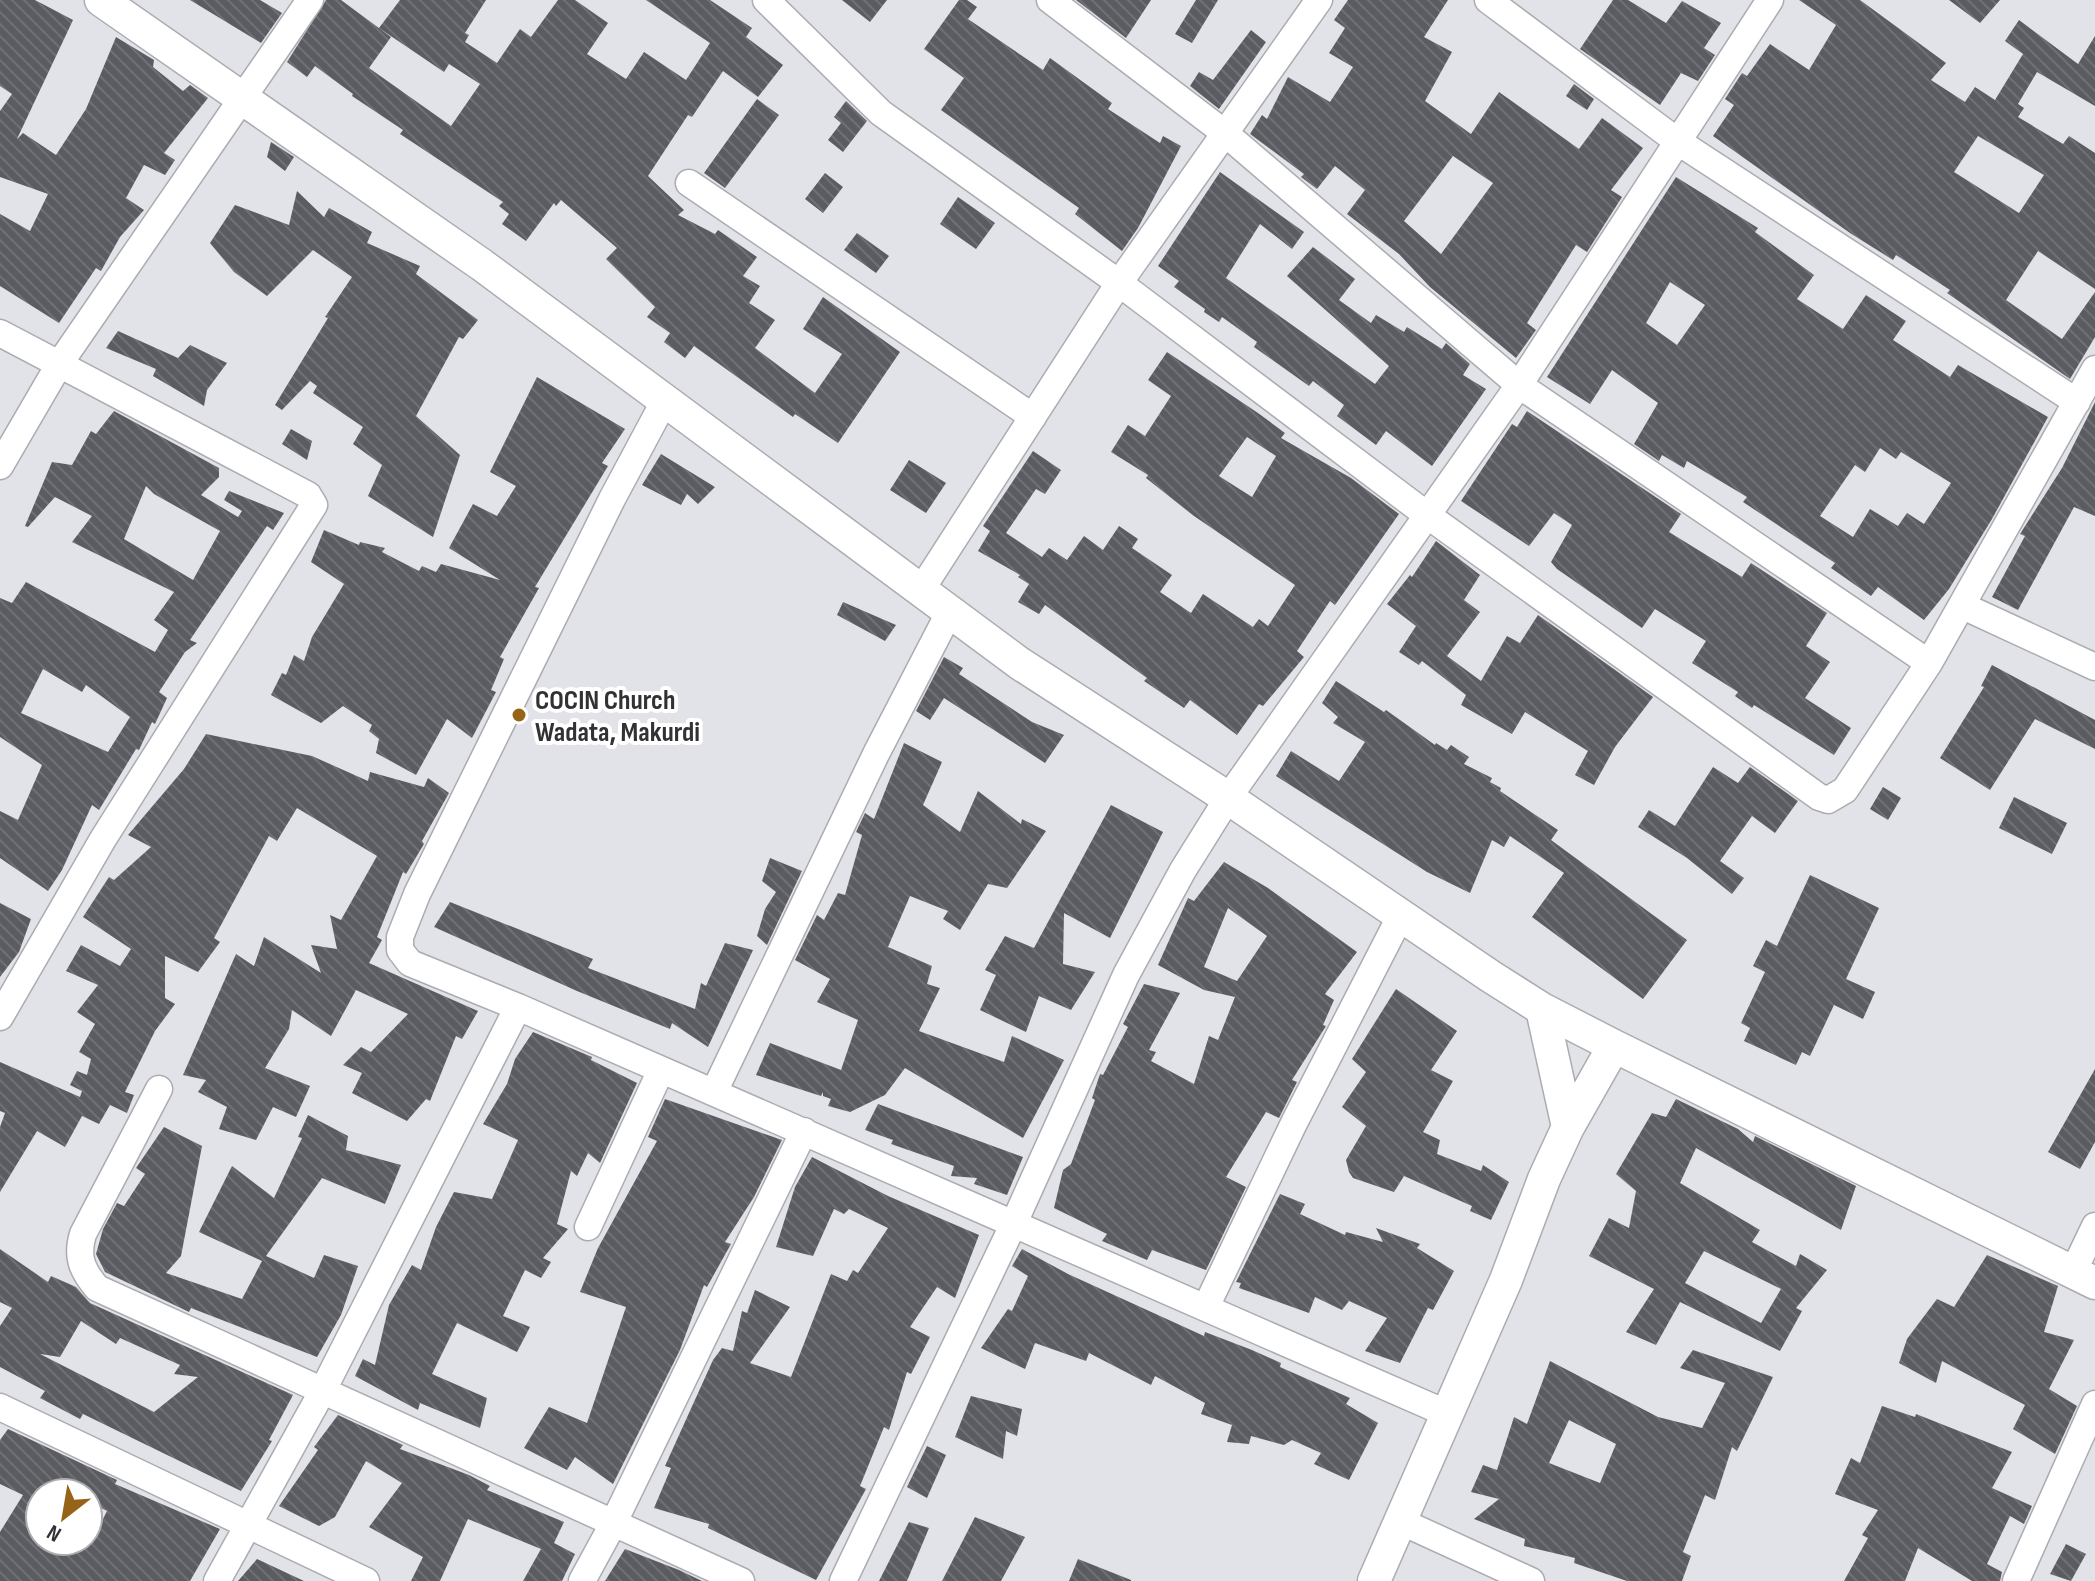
<svg xmlns="http://www.w3.org/2000/svg" width="2095" height="1581" font-family="'Sofia Sans Condensed',sans-serif">
<style>
.building{fill:url(#building-back-hatch);fill-rule:evenodd}
.lines{fill:none;stroke-linecap:round;stroke-linejoin:round}
.minor-casing{stroke:#abacb1;stroke-width:29}
.tertiary-casing{stroke:#abacb1;stroke-width:35}
.minor{stroke:#fff;stroke-width:26}
.tertiary{stroke:#fff;stroke-width:32}
.poi-dot{fill:#976417;stroke:#fff;stroke-width:3}
.labels{text-anchor:middle;stroke-width:8;stroke-linejoin:round;paint-order:stroke}
.poi-label{font-size:28px;font-weight:bold;fill:#323234;stroke:#fff;text-anchor:start}
</style>
<defs>
<pattern id="building-back-hatch" width="6" height="6" patternUnits="userSpaceOnUse" patternTransform="scale(2)"><rect width="6" height="6" fill="#5b5c61"/><path d="M-1 5l2 2M0 0l6 6M5-1l2 2" fill="none" stroke="#707074"/></pattern>
</defs>
<rect width="100%" height="100%" fill="#e2e2e9"/>
<path class="building" d="M0 0H35L73 20 17 139 23 133 56 155 86 109 116 37 154 60 153 67 183 91 190 85 208 98 164 153 175 160 165 175 144 165 126 198 144 210 120 237 101 271 96 268 59 323 0 286V214L30 231 48 194 0 177V111L12 94 0 86Z
M190 0H260L282 13 261 43Z
M326 0H341L391 37 369 68 451 126 480 84 449 64 444 72 379 28 400 0H486L465 33 469 35 465 42 497 63 520 29 531 37 558 0H575L608 23 587 54 626 79 644 52 686 80 710 43 646 0H710L752 28 746 37 783 65 758 97 723 71 692 117 688 115 648 176 684 210 678 215 715 234 718 230 757 257 743 276 760 286 749 303 775 320 755 348 815 393 842 354 803 329 823 297 900 352 838 443 795 414 793 417 694 346 685 358 664 342 670 333 647 317 655 307 606 259 617 248 561 200 556 206 554 203 526 241 502 224 509 214 499 206 503 202 400 134 403 130 352 96 353 94 315 66 307 77 287 62Z
M842 0H887L870 22Z
M959 0H967L977 7 968 19 1043 70 1050 58 1112 103 1108 109 1160 143 1163 136 1181 146 1138 228 1122 251 1075 214 1079 208 941 110 964 78 924 49Z
M1076 0H1151L1126 38Z
M1196 0H1218L1192 43 1175 34Z
M1348 0H1448L1424 37 1452 52 1425 101 1471 134 1499 92 1579 149 1602 118 1643 148 1611 190 1622 197 1587 252 1576 245 1527 323 1536 330 1516 358 1430 287 1399 254 1347 214 1365 190 1335 166 1317 189 1301 177 1304 174 1250 134 1262 115 1267 119 1288 77 1330 102 1353 67 1329 53 1345 28 1334 20ZM1453 156 1493 183 1441 254 1404 221Z
M1613 0H1628L1666 23 1682 1 1721 23 1704 48 1715 55 1698 81 1681 73 1660 105 1580 49Z
M1799 0H1860L1946 63 1931 80 1965 102 1975 87 1995 100 2023 54 2005 41 2019 20 2078 64 2095 36V106L2037 72 2018 104 2024 108 2018 117 2063 144 2069 136 2095 153V289L2038 251 2006 300 2062 339 2095 292V337L2070 379 1947 293 1950 290 1896 255 1893 260 1850 233 1713 136 1734 105 1725 99 1742 73 1747 76 1770 44 1809 70 1836 25ZM1978 136 2044 175 2019 213 1954 172Z
M1949 0H2000L1980 23Z
M1251 30 1266 42 1219 109 1190 86 1199 72 1213 80Z
M1574 84 1594 99 1587 110 1566 96Z
M757 99 779 115 725 188 704 173Z
M846 101 867 121 843 152 828 140 841 123 834 117Z
M271 142 294 157 285 171 267 157Z
M1220 172 1304 232 1292 249 1260 224 1226 278 1375 384 1389 366 1287 276 1313 247 1355 279 1339 300 1371 323 1376 315 1404 332 1407 327 1442 349 1446 343 1470 364 1463 375 1486 389 1432 466 1386 431 1376 445 1337 416 1344 405 1313 381 1309 386 1254 347 1257 342 1222 317 1219 322 1204 312 1205 309 1174 287 1179 281 1158 266Z
M825 173 843 187 823 213 805 199Z
M1676 177 1758 228 1755 232 1814 275 1797 299 1843 329 1866 295 1906 321 1893 340 1950 377 1958 365 2048 417 1992 519 1949 589 1924 620 1878 587 1871 596 1831 568 1835 563 1743 502 1747 497 1687 461 1684 468 1662 455 1659 461 1634 444 1658 403 1612 370 1590 404 1547 377ZM1670 282 1705 305 1677 345 1646 323ZM1880 448 1896 459 1901 452 1951 483 1924 524 1907 513 1898 526 1870 509 1853 537 1820 516 1855 465 1865 472Z
M297 191 324 217 329 208 372 232 367 243 420 266 416 274 478 320 463 339 459 337 416 416 460 455 433 537 368 496 382 465 353 444 363 427 313 393 317 386 310 381 282 410 275 405 328 318 325 317 352 277 313 250 267 296 234 272 210 243 235 205 289 225Z
M958 197 995 223 976 249 940 224Z
M857 233 889 256 876 273 844 250Z
M118 331 178 358 190 345 227 363 207 390 204 406 153 376 156 369 106 348Z
M1167 352 1258 413 1285 433 1281 438 1351 478 1399 514 1335 605 1330 601 1297 651 1304 657 1263 706 1259 704 1237 735 1190 700 1184 708 1144 681 1147 678 1045 605 1039 614 1018 602 1029 584 1018 577 1020 575 978 551 990 531 983 526 1033 451 1061 470 1045 494 1036 489 1006 533 1042 557 1049 548 1067 560 1084 536 1103 550 1119 526 1138 539 1132 548 1172 575 1160 592 1191 613 1203 594 1253 627 1259 619 1268 626 1295 585 1194 516 1146 478 1148 475 1111 452 1128 425 1145 436 1171 396 1148 380ZM1247 437 1276 456 1252 497 1219 476Z
M537 377 625 429 602 463 608 466 535 587 539 588 500 657 504 659 491 690 496 692 472 738 447 719 416 775 376 753 379 739 369 731 372 725 343 706 321 723 271 695 282 673 286 675 294 655 304 661 312 637 344 584 311 562 324 530 359 545 360 542 385 548 382 552 419 571 422 566 436 572 441 564 500 580 449 548 473 504 497 516 516 486 490 472Z
M2095 402V516L2074 507 2018 610 1992 597 2025 536 2020 534 2062 468Z
M114 411 219 468V477L201 495 238 517 242 511 224 500 229 491 284 513 273 530 267 526 190 640 197 643 185 652 159 692 167 698 155 724 152 722 139 750 136 749 99 810 92 805 62 870 48 891 0 858V811L18 820 42 765 0 737V598L12 603 26 582 155 652 168 630 154 620 174 592 72 542 92 516 55 497 28 527 25 526 52 462 72 465 91 431 96 434ZM146 486 154 494 220 531 193 580 124 539ZM43 669 82 692 86 685 130 717 108 752 21 713Z
M1527 411 1681 514 1669 532 1742 577 1751 563 1827 613 1806 646 1830 662 1805 698 1851 728 1834 755 1754 705 1752 708 1735 696 1738 692 1692 663 1706 641 1655 609 1642 628 1557 569 1551 562 1572 525 1554 513 1529 546 1461 501 1512 424 1517 427Z
M291 429 312 441 307 460 282 444Z
M661 454 715 487 698 504 687 494 681 505 642 485Z
M909 460 946 483 926 513 890 490Z
M1436 541 1480 575 1464 600 1480 612 1447 656 1481 681 1507 636 1520 643 1538 615 1653 697 1615 747 1594 785 1575 775 1588 751 1525 712 1512 734 1461 705 1466 695 1422 661 1419 665 1399 652 1416 626 1387 604 1410 575 1412 577Z
M843 602 896 625 885 641 837 615Z
M944 657 963 668 959 674 1032 722 1064 735 1045 763 944 698 930 720 916 711Z
M1992 665 2095 720V749L2035 719 1990 790 1940 758 1984 687 1981 686Z
M1336 681 1384 712 1386 710 1435 745 1436 743 1447 750 1451 745 1469 757 1464 764 1492 778 1490 782 1501 788 1500 791 1558 830 1551 840 1687 940 1643 999 1532 917 1564 873 1510 836 1504 847 1492 840 1470 893 1427 872 1276 776 1291 751 1339 781 1365 742 1333 723 1338 717 1322 703Z
M206 734 312 756 368 781 370 772 424 787 428 778 449 793 422 841 424 844 406 874 403 872 377 937 382 940 369 963 478 1011 462 1039 456 1036 430 1101 426 1099 407 1121 352 1093 362 1073 343 1065 361 1047 371 1052 408 1014 356 990 331 1036 292 1010 289 1029 265 1068 310 1086 296 1117 273 1107 256 1140 219 1129 227 1107 198 1092 206 1080 183 1075 236 954 254 966 264 937 321 973 311 945 337 949 330 915 341 920 377 856 297 808 277 841 269 836 214 938 220 942 198 972 165 956V998L175 1004 155 1031 125 1092 134 1095 127 1113 110 1105 99 1124 82 1116 65 1147 37 1131 0 1192V1127L5 1113 0 1111V1062L80 1097 82 1091 70 1085 77 1071 87 1075 91 1059 79 1052 95 1024 77 1012 98 985 66 971 81 945 120 966 131 949 83 917 109 877 114 880 151 847 128 835 184 769Z
M904 743 942 762 923 805 960 832 978 791 1021 824 1022 819 1046 831 1007 888 988 884 960 930 943 919 948 911 910 896 888 947 932 966 927 984 940 988 919 1031 1004 1062 1012 1036 1064 1060 1023 1138 905 1068 885 1095 850 1112 828 1106 831 1099 823 1096V1092L821 1096 756 1075 770 1043 841 1070 858 1020 817 1002 830 979 795 960 817 915 824 920 838 893 845 895 862 835 856 832 865 813 874 819Z
M1713 767 1738 783 1750 767 1798 801 1775 833 1752 816 1720 861 1744 878 1732 894 1687 858 1638 827 1649 810 1675 826Z
M1883 787 1901 798 1888 820 1870 809Z
M2014 797 2067 823 2052 854 1999 828Z
M1111 805 1163 832 1110 938 1064 913 1063 964 1095 972 1071 1010 1039 996 1026 1032 980 1010 996 975 985 970 1005 936 1034 948Z
M770 858 802 871 767 945 757 936 765 909 776 892 762 881Z
M1224 862 1268 888 1357 952 1325 994 1334 1000 1323 1025 1326 1026 1292 1080 1297 1082 1279 1118 1266 1112 1226 1177 1246 1187 1206 1270 1152 1250 1147 1260 1102 1241 1107 1234 1054 1208 1063 1170 1071 1164 1095 1100 1092 1098 1100 1074 1103 1075 1128 1027 1123 1024 1144 984 1180 993 1149 1050 1156 1052 1151 1061 1194 1084 1209 1036 1218 1040 1235 997 1204 990 1158 965 1188 898 1194 901ZM1228 908 1267 936 1237 981 1204 967Z
M1810 875 1879 908 1846 979 1875 992 1863 1019 1834 1005 1810 1056 1802 1052 1796 1065 1744 1041 1750 1028 1741 1023 1765 972 1753 966 1766 940 1777 946Z
M450 902 593 959 588 968 695 1009 701 983 706 986 725 943 753 950 708 1047 672 1023 670 1029 577 991 434 927Z
M0 903 31 919 19 952 0 977Z
M1396 989 1457 1031 1431 1070 1453 1081 1423 1132 1440 1140 1437 1154 1481 1171 1483 1165 1509 1182 1491 1220 1470 1211 1472 1206 1404 1176 1394 1192 1353 1178 1349 1172 1346 1160 1366 1126 1342 1107 1366 1072 1352 1059Z
M533 1032 592 1057 591 1060 637 1083 600 1163 588 1153 577 1176 571 1171 557 1224 568 1229 543 1258 551 1262 541 1278 525 1270 503 1316 530 1327 517 1352 457 1323 432 1374 487 1398 480 1428 420 1403 418 1410 355 1376 363 1359 375 1365 389 1305 412 1265 421 1270 436 1227 454 1192 492 1199 518 1140 483 1124 507 1084 515 1059Z
M2095 1069V1142L2080 1169 2048 1152Z
M665 1099 782 1140 754 1197 725 1242 731 1244 707 1287 704 1285 680 1350 613 1484 575 1457 567 1470 524 1448 549 1407 587 1423 626 1307 580 1292 598 1248 657 1141 648 1137Z
M1676 1099 1738 1129 1753 1142 1755 1136 1856 1186 1841 1230 1696 1148 1680 1183 1760 1230 1752 1242 1796 1266 1800 1254 1827 1270 1796 1308 1802 1311 1780 1351 1680 1302 1656 1345 1626 1332 1654 1289 1589 1256 1609 1218 1629 1228 1636 1191 1616 1174 1652 1113 1666 1117ZM1704 1251 1781 1289 1761 1323 1685 1283Z
M878 1104 1023 1157 1007 1195 974 1184 977 1178 951 1176 954 1166 891 1144 893 1140 865 1130Z
M308 1115 348 1136 346 1150 401 1165 385 1204 322 1178 266 1256 314 1278 324 1255 358 1266 341 1315 317 1357 191 1308 189 1312 105 1272 96 1254 103 1229 117 1203 124 1206 145 1174 136 1168 164 1127 202 1146 181 1256 166 1273 242 1299 262 1261 199 1232 232 1166 274 1198 302 1138 298 1137Z
M812 1157 888 1196 979 1235 955 1298 937 1287 910 1327 930 1337 911 1374 907 1372 889 1430 884 1427 860 1486 866 1489 816 1580 708 1528 709 1524 654 1508 671 1468 665 1466 713 1360 722 1348 733 1351 742 1311 747 1313 755 1290 790 1307 750 1363 791 1377 831 1274 847 1281 853 1270 858 1273 888 1228 849 1209 844 1214 834 1209 813 1256 776 1247 795 1187Z
M1280 1194 1305 1204 1300 1214 1345 1235 1346 1232 1383 1242 1376 1228 1420 1244 1417 1248 1454 1271 1433 1310 1428 1308 1400 1363 1365 1351 1387 1318 1349 1301 1342 1310 1315 1297 1309 1313 1239 1288 1241 1283 1236 1282Z
M0 1249 48 1282 51 1276 76 1287 90 1303 293 1395 269 1440 272 1441 241 1491 83 1414 80 1419 40 1398 45 1391 0 1367V1326L12 1308 0 1302ZM81 1321 116 1344 120 1338 180 1365 174 1374 198 1377 154 1412 40 1354 60 1357Z
M1022 1249 1068 1274 1204 1336 1205 1332 1252 1350 1281 1363 1280 1367 1350 1398 1346 1404 1378 1423 1349 1480 1314 1464 1321 1453 1292 1440 1284 1445 1251 1436 1249 1444 1227 1442 1232 1425 1201 1414 1205 1403 1155 1376 1151 1385 1089 1353 1086 1361 1035 1343 1025 1369 981 1348 1008 1309 1012 1311 1028 1276 1012 1266Z
M1987 1255 2058 1286 2044 1332 2074 1340 2049 1389 2077 1406 2055 1454 2013 1429 2025 1405 1942 1361 1936 1383 1899 1363 1907 1339 1937 1299 1954 1307Z
M1693 1350 1773 1377 1737 1451 1732 1447 1715 1500 1705 1495 1683 1552 1691 1556 1682 1581H1627L1574 1563 1575 1558 1524 1546 1525 1539 1474 1519 1499 1499 1471 1492 1483 1465 1497 1470 1514 1417 1527 1424 1550 1361 1658 1417 1702 1428 1725 1383 1680 1368ZM1569 1420 1616 1444 1600 1483 1549 1463Z
M971 1396 1022 1409 1017 1436 1006 1431 1003 1459 955 1437Z
M1882 1406 1915 1417 1916 1414 2012 1452 1992 1488 2032 1506 2024 1524 2010 1516 1987 1564 2002 1572 2000 1581H1972L1918 1548 1905 1581H1844L1868 1538 1862 1535 1878 1510 1835 1494 1851 1458 1860 1463Z
M338 1415 403 1445 400 1449 469 1475 490 1486 487 1490 564 1522 554 1543 575 1554 562 1581H523L541 1549 468 1519 440 1581H411L423 1557 369 1527 402 1483 366 1461 335 1517 319 1526 279 1506 318 1450 314 1447Z
M8 1429 117 1480 115 1484 220 1529 190 1581H0V1532L23 1495 0 1484V1440ZM40 1493H88V1501L107 1511 92 1541H40Z
M927 1446 946 1455 927 1498 907 1487Z
M975 1517 1025 1537 1001 1581H942Z
M909 1522 929 1528 907 1581H879Z
M2066 1544 2086 1554 2071 1581 2050 1574Z
M625 1549 679 1570 702 1581H605Z
M257 1559 304 1581H238Z
M1078 1559 1131 1580V1581H1069Z"/>
<g class="lines">
<g class="minor-casing">
<path id="minor" d="M766 0 881 113 1119 283 1427 515 1819 797 1828 800 1845 790 1929 663 2095 369
M1050 0 1226 134 1519 385 1929 663
M1488 0 1677 141 2077 402
M689 183 1033 417
M0 333 272 476 308 495 314 505 103 839 0 1017
M0 466 60 363 310 0
M921 590 1119 283 1319 0
M1963 606 2095 667
M518 1007 410 963 400 950V937L417 894 612 499 665 400
M159 1089 83 1234C76 1257 82 1270 97 1288L741 1581
M714 1092 876 754 950 611
M588 1227 661 1070
M2073 1272 2095 1226
M1206 1307 1294 1123 1401 915
M0 1407 366 1581
M1402 1522 1531 1581
M217 1581 322 1392 518 1007 1448 1414
M582 1581 613 1524 804 1131
M843 1581 1014 1223 1126 975 1183 870 1228 798 1519 385 1770 0
M2016 1581 2095 1404"/>
</g>
<g class="tertiary-casing">
<path id="tertiary" d="M101 0 482 265 1019 663 1228 798 1490 976 1542 1009 1614 1046 2095 1283
M1542 1009 1568 1127
M1374 1581 1506 1280 1544 1179 1568 1127 1614 1046"/>
</g>
<use href="#minor" class="minor"/>
<use href="#tertiary" class="tertiary"/>
</g>
<circle class="poi-dot" cx="519" cy="715" r="8"/>
<g class="labels">
<g class="poi-label">
<text x="535" y="709">COCIN Church<tspan x="535" dy="32">Wadata, Makurdi</tspan></text>
</g>
</g>
<g transform="translate(64 1517) rotate(211)"><circle r="38" fill="#ffffff" stroke="#adadae" stroke-width="2"/>
<path d="M0-6L14 30L0 20L-14 30Z" fill="#976417"/>
<text y="-12" font-size="22" font-weight="bold" text-anchor="middle" fill="#323234">N</text>
</g>
</svg>
